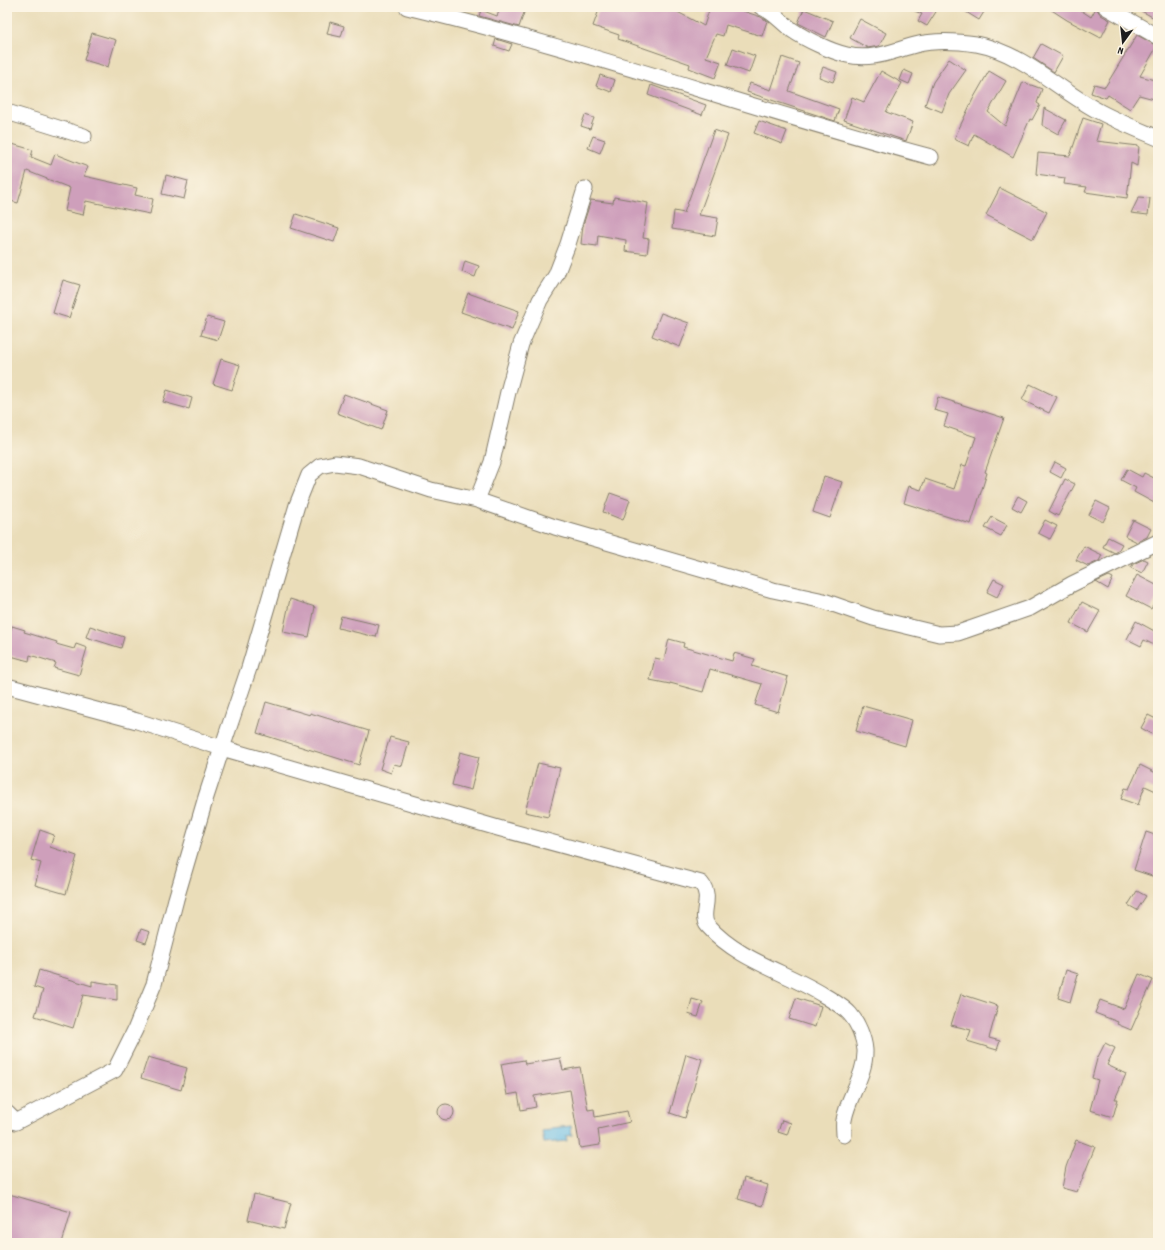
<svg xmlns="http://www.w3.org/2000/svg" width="1165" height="1250" font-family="Dekko,sans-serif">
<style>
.water{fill:#6cbfe8;stroke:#446e82}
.building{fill:#ce9fbb}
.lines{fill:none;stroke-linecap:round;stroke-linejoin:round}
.minor-casing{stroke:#837c6a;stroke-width:17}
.minor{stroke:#fff;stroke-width:15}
</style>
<rect width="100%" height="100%" fill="#fcf5e5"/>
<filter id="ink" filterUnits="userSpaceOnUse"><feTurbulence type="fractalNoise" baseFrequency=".025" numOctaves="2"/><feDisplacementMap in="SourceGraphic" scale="8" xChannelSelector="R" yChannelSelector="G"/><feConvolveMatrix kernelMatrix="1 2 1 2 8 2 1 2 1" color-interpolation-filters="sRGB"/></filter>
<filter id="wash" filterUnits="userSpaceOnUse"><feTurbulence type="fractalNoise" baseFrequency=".012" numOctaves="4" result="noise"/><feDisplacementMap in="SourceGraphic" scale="16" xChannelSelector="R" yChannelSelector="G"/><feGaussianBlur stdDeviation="0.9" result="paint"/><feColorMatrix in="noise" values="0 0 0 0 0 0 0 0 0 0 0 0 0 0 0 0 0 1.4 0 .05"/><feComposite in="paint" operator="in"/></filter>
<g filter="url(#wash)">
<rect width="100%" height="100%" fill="#eaddb9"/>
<path class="water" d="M571 1126 572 1135 566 1136 567 1141 544 1143 542 1131 551 1130V1128Z"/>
<g id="blocks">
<path class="building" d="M501 7H526L519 27 479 16 481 10 497 16Z
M600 7H668L704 26 710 7H724L740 10 761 17 767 21 762 36 726 25 723 36 716 34 706 57 721 62 715 78 689 68 690 64 618 39 619 35 593 26Z
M905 7H939L927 26 918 21 922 14Z
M958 7H987L979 20Z
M1047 7H1076L1091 17 1096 8 1101 15 1110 20 1101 38 1067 20Z
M1134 7H1158V20Z
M804 9 833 21 826 37 798 23Z
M860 19 886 33 879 46 868 48 850 38Z
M330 22 344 26 341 37 327 34Z
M92 33 116 40 108 67 84 60Z
M1137 35 1157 46 1140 76 1158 81V100L1139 95 1130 109 1108 95 1106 98 1091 93 1094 84 1105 87Z
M496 39 512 44 509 51 494 46Z
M1041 44 1063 56 1054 72 1033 58Z
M733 48 755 56 749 73 727 65Z
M782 57 799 63 789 91 839 109 835 121 747 92 750 83 771 90Z
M949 59 966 70 949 94 942 112 925 105 933 82Z
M823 67 837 72 833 82 819 77Z
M904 70 913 74 909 84 900 80Z
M881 71 902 83 886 112 913 122 906 141 844 120 852 97 864 102Z
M989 71 1006 81 988 112 1005 126 1023 82 1042 89 1037 103 1040 105 1032 120 1030 119 1013 157 974 134 969 146 954 139 973 99Z
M600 75 615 80 611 92 596 86Z
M651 85 706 105 702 115 648 95Z
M1044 108 1066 120 1058 134 1042 125Z
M585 115 594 118 590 129 581 126Z
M1083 118 1101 124 1096 141 1139 146 1137 166 1131 163 1127 198 1085 192 1087 187 1064 184 1065 178 1036 174 1038 153 1070 156Z
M759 121 787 131 782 144 754 133Z
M714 130 728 135 699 215 718 218 715 236 672 229 674 211 684 213Z
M593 136 605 140 600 153 588 148Z
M12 144 33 150 31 157 51 165 55 154 88 167 84 176 137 188 135 195 153 199 150 214 86 201 83 215 65 211 70 188 27 171 18 203 7 200V162Z
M166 175 188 181 184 199 162 194Z
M1000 188 1047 212 1033 239 986 215Z
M614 197 648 203 643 238 649 239 647 254 625 251 626 240 598 235 597 246 581 244 583 225 591 200 613 203Z
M1139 197 1150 198 1148 215 1131 213Z
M296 214 339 228 334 242 291 228Z
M465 261 479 266 475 277 462 272Z
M63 280 80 285 69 318 53 313Z
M468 293 519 311 512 330 461 312Z
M661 313 689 323 680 347 652 336Z
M207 317 224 322 218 340 201 335Z
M221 359 240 365 232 390 213 384Z
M1030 384 1057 397 1049 413 1022 400Z
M167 390 192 398 189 409 163 402Z
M344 394 388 410 381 430 337 413Z
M938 397 1004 418 985 472 987 473 971 524 904 503 909 486 921 490 925 479 954 489 962 465 966 466 976 437 944 426 948 414 934 410Z
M1055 462 1066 468 1061 478 1050 472Z
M1127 469 1142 477 1144 473 1158 480V505L1134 492 1136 488 1121 480Z
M824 476 842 482 830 518 813 512Z
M1065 479 1075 484 1058 516 1049 511Z
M610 493 630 500 623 520 603 512Z
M1018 496 1027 501 1021 512 1012 507Z
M1096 501 1110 508 1103 522 1089 515Z
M992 517 1007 525 1001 536 985 528Z
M1045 520 1057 526 1050 539 1038 533Z
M1133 520 1151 529 1147 537 1137 542 1125 536Z
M1108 537 1122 544 1118 551 1115 553 1103 547Z
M1084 546 1102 555 1099 561 1088 566 1076 560Z
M1144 559 1148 561 1142 573 1131 568 1133 564Z
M1137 575 1158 586V596L1151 609 1126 596Z
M1109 576 1113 578 1108 589 1096 582Z
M994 579 1004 584 997 597 987 592Z
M290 599 315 607 309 637 283 632Z
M1082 602 1100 611 1088 632 1071 623Z
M341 616 379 625 376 637 338 628Z
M1136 621 1158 633V647L1144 640 1141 646 1127 639Z
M12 626 25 630 24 632 57 642 56 644 74 649 76 644 87 648 79 675 54 668 56 663 30 655 29 661 7 655V642Z
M90 626 124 637 121 648 86 637Z
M669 639 684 643 683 647 732 661 734 653 755 659 752 666 788 677 778 712 755 705 762 684 710 669 703 692 670 683V684L650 680 655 658 664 660Z
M266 702 310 715V713L369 731 359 765 257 733Z
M863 706 912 720 905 746 856 731Z
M1148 715 1158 720V726L1154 735 1141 728Z
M390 737 409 742 402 766 394 764 391 773 380 769Z
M460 752 479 757 471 790 452 785Z
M538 763 560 768 548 817 525 812Z
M1140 765 1158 774V792L1145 786 1138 805 1121 799 1125 788 1129 789Z
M40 830 54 835 50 847 77 856 66 894 35 885 41 863 31 860Z
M1146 832 1158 836V878L1134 870Z
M1137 891 1146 896 1137 910 1128 905Z
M141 929 150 932 146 943 137 940Z
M39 970 92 986V981L117 985V1000L83 995 73 1028 35 1016 43 990 34 987Z
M1066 970 1078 974 1070 1002 1058 998Z
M1139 974 1153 980 1131 1030 1117 1024 1118 1022 1095 1013 1100 1000 1124 1009Z
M961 994 998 1006 989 1038 1000 1041 997 1050 967 1041 971 1030 951 1025Z
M796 998 821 1006 815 1027 789 1019Z
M692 999 703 1002 698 1017 688 1014Z
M1105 1043 1115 1048 1107 1065 1126 1074 1115 1099H1118L1113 1117 1090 1110 1098 1080 1092 1078 1097 1059Z
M686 1054 702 1059 685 1118 670 1113Z
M148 1057 187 1068 181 1090 141 1078Z
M560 1058 563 1070 580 1067 588 1110 594 1109 595 1117 627 1111 630 1122 598 1129 600 1145 580 1148 570 1090 534 1096 536 1107 521 1110 518 1093 507 1095 501 1064 524 1060 525 1064Z
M438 1112a8 8 0 1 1 16 0a8 8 0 1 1-16 0Z
M782 1120 791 1123 787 1135 778 1132Z
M1076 1140 1095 1147 1077 1192 1062 1188 1066 1167Z
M744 1178 768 1185 762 1206 738 1199Z
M9 1194 71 1212 62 1243H7V1201Z
M254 1194 291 1203 284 1229 248 1220Z"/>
</g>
</g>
<g filter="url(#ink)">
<use href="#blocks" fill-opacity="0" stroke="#837c6a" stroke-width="1"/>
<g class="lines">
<g class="minor-casing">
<path id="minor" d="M407 7C583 49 755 110 931 157
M761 7C774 12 781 22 792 30 805 39 832 52 847 55 872 61 892 51 915 45 934 40 956 41 976 44 1024 53 1058 90 1100 112 1119 122 1139 130 1158 138
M1106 7 1158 37
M7 112 84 136
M477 500 492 462 508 392 521 344 540 300 556 275 568 244 585 189
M7 686 137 721 222 748 249 668 297 505 309 475 320 466 335 463 359 466 431 490 477 500 555 527 773 590 824 601 873 618 939 634 958 633 1030 608 1072 584 1158 542
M7 1113 16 1122 115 1070 135 1030 154 984 176 899 206 797 222 748 498 828 701 883C714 898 698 915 708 926 739 961 787 972 825 996 833 1001 844 1007 850 1014 858 1023 864 1038 865 1050 866 1075 848 1096 844 1120 843 1125 844 1130 844 1135"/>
</g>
<use href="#minor" class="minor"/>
</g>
</g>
<rect width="1165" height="1250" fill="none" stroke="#fcf5e5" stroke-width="24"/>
<g transform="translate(1123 42) rotate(195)" stroke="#fcf5e5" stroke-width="3" paint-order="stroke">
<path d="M0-3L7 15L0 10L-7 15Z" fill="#1c1c1c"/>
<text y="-6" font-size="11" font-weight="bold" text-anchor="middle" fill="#1c1c1c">N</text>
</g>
</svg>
